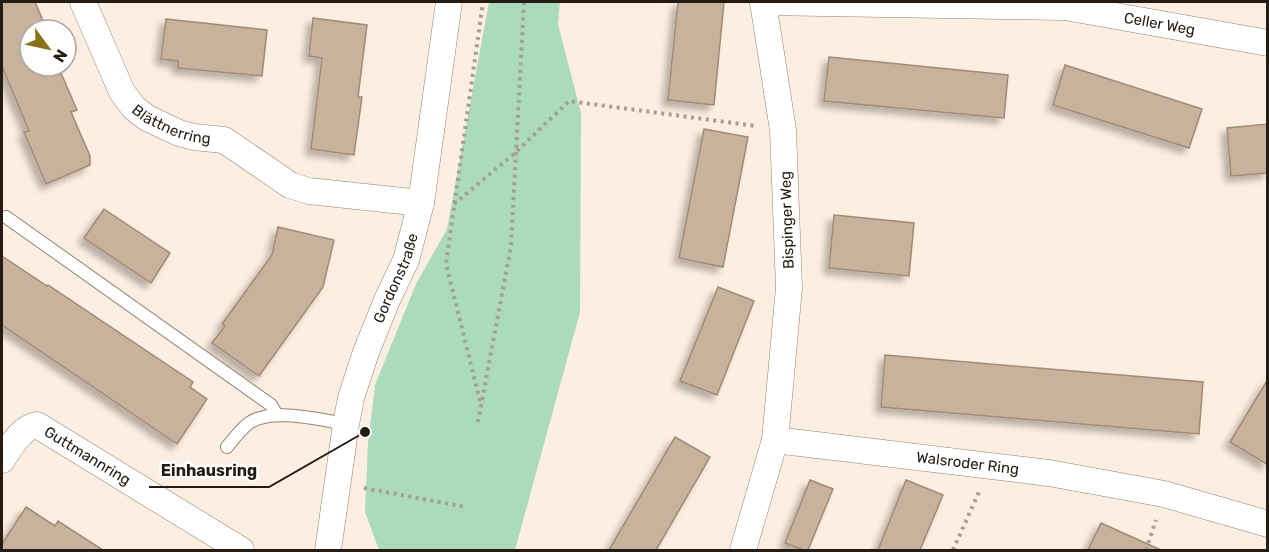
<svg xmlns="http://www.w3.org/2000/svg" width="1269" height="552" font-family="Rubik,sans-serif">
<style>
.green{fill:#abdbbd}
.building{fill:#c8b29b;stroke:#a18b76;stroke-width:1.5;filter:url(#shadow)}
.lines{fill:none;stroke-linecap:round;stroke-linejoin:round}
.service-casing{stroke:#97826c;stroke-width:14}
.minor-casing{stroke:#97826c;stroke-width:27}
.path{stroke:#a99d91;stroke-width:4;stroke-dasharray:3 4.5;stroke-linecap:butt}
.service{stroke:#fff;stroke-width:12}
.minor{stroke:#fff;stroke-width:26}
.labels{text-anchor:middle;stroke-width:5;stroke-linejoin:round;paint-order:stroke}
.street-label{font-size:15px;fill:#241c13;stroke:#fff}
.leader{fill:none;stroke:#241c13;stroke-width:2}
.callout-dot{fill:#241c13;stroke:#fff;stroke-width:2}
.callout-label{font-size:16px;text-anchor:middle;font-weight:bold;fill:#241c13;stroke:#fff;stroke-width:5;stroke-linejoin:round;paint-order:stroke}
</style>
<defs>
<filter id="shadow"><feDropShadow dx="-5.5" dy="5.5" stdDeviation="3" flood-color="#0004"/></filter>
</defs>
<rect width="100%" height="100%" fill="#fceee0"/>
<path class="green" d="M489 2H560L558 24 581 113 580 312 515 550H379L365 512 368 443 375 385 416 284 447 229Z"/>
<path class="building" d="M2 2H35L47 30H30V66H58L77 110 71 112 90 156V165L46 184 24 132 29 131 2 66Z
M678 2H724L714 105 668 100Z
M313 18 367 25 358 97H362L354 155 311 149 322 58 309 56Z
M166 19 267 30 262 76 178 68V61L161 59Z
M829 57 1008 75 1004 118 824 101Z
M1065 65 1202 109 1189 148 1053 105Z
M1268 124V173L1231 176 1227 128Z
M704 129 748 137 723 267 679 258Z
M104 209 170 253 151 283 84 238Z
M834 215 914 223 909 276 829 268Z
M278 227 334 240 323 287 259 376 212 343 225 326 222 324 272 255Z
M2 256 47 286 48 285 193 382 190 387 207 399 177 444 2 325Z
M718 287 754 301 717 395 680 381Z
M885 355 1203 382 1199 434 881 407Z
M1268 379V465L1230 442Z
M675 437 710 457 656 550H609Z
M810 480 833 489 808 550H803L785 543Z
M906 480 943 495 933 519 920 550H878Z
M26 507 55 526 58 521 103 550H2V544Z
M1101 523 1161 550H1088Z"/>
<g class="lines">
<g class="service-casing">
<path id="service" d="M6 217 271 405 277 415
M227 447C234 438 241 429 249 423 272 407 321 420 346 424"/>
</g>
<g class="minor-casing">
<g id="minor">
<path id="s1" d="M83 2 122 92 134 108 147 118 179 133 194 137 224 140 290 185 309 191 421 203"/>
<path id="s2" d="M763 2 1065 7 1268 43"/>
<path id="s3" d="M775 440 1049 473 1164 494 1268 524"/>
<path id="s4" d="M2 460C11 447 20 428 37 425L241 550"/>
<path id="s5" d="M328 550 346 424 351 398 366 352 387 300 406 260 421 203 449 2"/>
<path d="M743 550 775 440 789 288 783 130 763 2"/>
</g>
</g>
<path class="path" d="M454 204 515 153 569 101 756 126
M480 401 446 264 483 2
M478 422 511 246 524 2
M364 488 466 507
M953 550 979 492
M1146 550 1156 520"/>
<use href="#service" class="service"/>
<use href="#minor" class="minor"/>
</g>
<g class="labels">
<g class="street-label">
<text dy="5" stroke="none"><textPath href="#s2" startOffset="398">Celler Weg</textPath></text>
<text dy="5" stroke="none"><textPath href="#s1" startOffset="160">Blättnerring</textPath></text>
<text transform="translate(787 220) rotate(-92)" y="5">Bispinger Weg</text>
<text dy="5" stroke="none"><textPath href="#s5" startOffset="282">Gordonstraße</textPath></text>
<text dy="5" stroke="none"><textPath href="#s4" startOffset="110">Guttmannring</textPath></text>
<text dy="5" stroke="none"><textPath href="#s3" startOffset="194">Walsroder Ring</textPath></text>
</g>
</g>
<path class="leader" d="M365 432L269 487H149"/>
<circle class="callout-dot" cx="365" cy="432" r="6"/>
<g class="callout-label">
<text x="209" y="476">Einhausring</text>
</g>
<rect width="1269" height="552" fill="none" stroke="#241c13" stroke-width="6"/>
<g transform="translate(48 48) rotate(123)"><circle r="28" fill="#ffffff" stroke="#a7a4a1" stroke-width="1.5"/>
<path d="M0-4.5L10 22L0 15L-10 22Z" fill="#887315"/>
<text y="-9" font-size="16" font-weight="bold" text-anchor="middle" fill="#241c13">N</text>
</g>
</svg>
